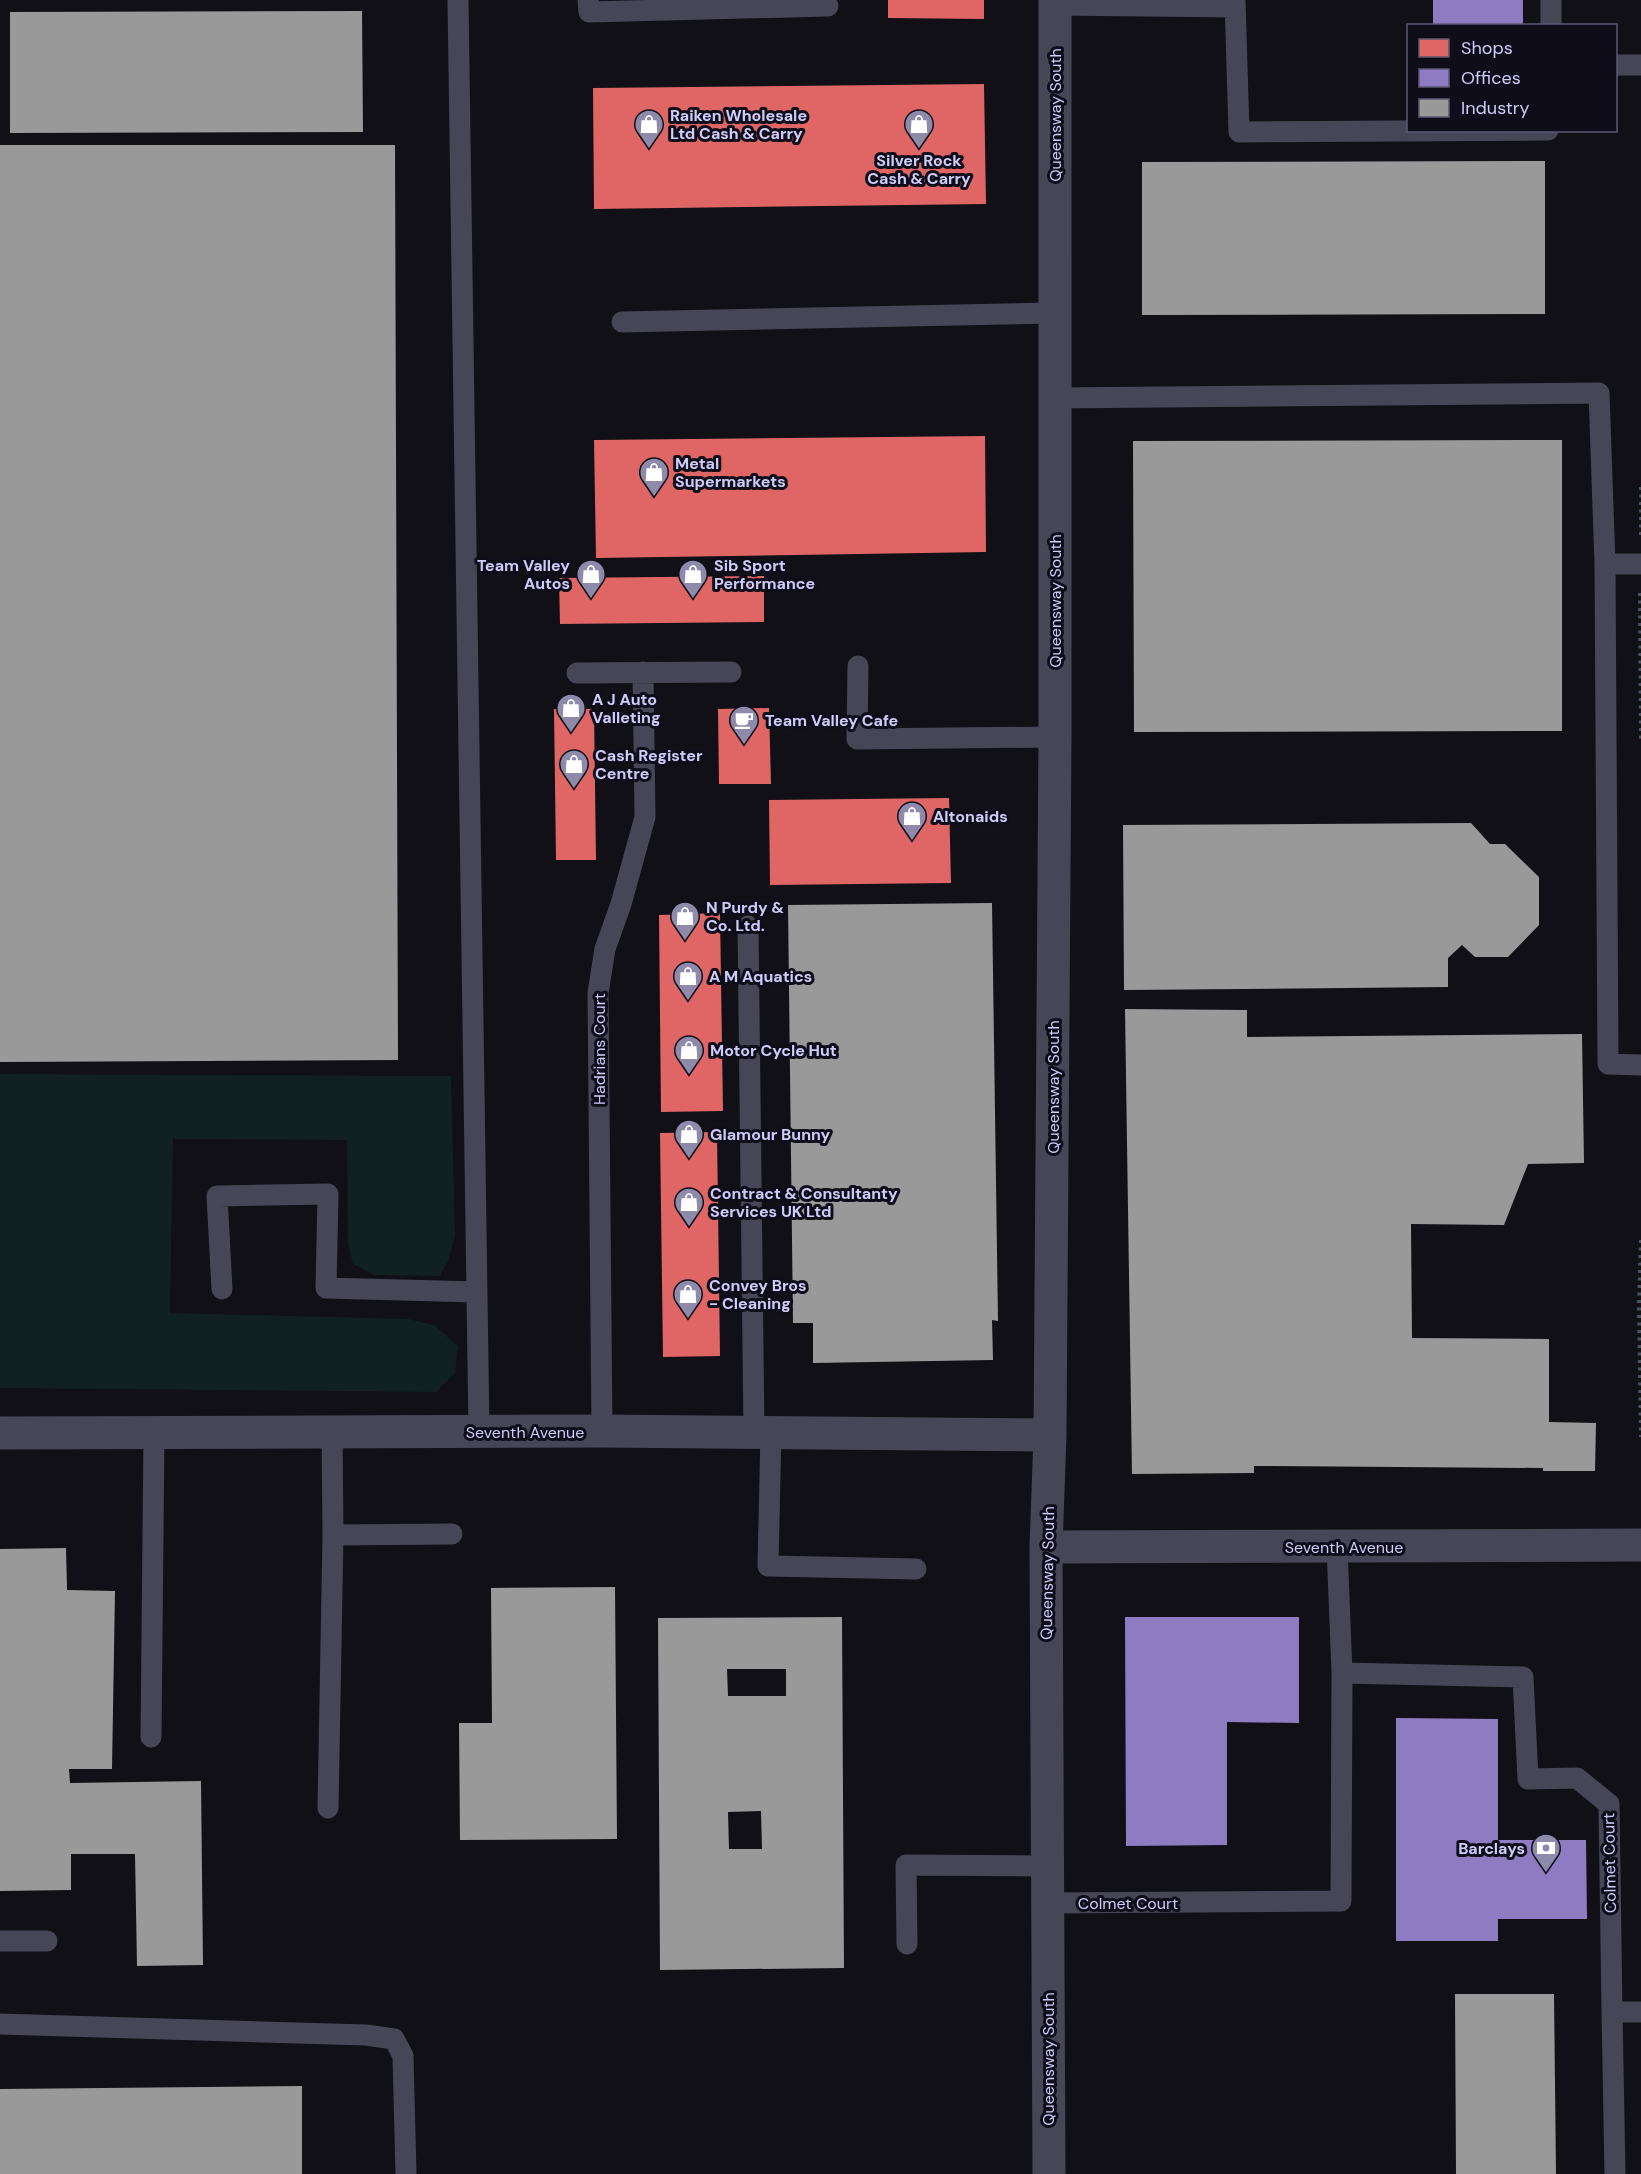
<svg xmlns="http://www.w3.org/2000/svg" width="1641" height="2174" font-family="'DM Sans',sans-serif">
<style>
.green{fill:#112021}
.shops{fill:#e06666}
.offices{fill:#8e7cc3}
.industry{fill:#999;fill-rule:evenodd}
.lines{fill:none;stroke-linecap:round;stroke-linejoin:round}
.path{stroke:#49555e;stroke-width:4;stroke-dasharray:3 4.5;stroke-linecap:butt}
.lane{stroke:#464657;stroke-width:21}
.street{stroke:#464657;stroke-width:33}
.labels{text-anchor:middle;stroke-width:6;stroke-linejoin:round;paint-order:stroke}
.poi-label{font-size:16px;font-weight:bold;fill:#d0ccf9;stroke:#0f0d1a;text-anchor:start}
.street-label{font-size:16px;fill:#d0ccf9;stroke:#0f0d1a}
</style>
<rect width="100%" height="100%" fill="#111017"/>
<path class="green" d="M0 1074 451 1076 455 1236 448 1261 440 1276 374 1275 353 1264 348 1243 347 1140 173 1139 170 1313 408 1319 434 1325 458 1346 455 1373 436 1392 0 1388Z"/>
<path class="shops" d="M888 0H984V19L888 18Z
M984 84 986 204 594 209 593 88Z
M985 436 986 552 596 558 594 440Z
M764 576V622L560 624 559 578Z
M769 708 771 784H719L718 709Z
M554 709H594L596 860H556Z
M949 798 951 883 770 885 769 800Z
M720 913 723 1111 661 1112 659 915Z
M717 1132 720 1356 663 1357 660 1133Z"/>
<path class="offices" d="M1433 0H1523V25L1433 26Z
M1125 1617H1299V1723L1227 1722V1845L1126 1846Z
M1396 1718 1498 1719V1840H1586L1587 1919H1498V1941H1396Z"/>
<path class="industry" d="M362 11 363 132 10 133V12Z
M0 145H395L398 1060 0 1062Z
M1545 161V314L1142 315V162Z
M1562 440V731L1134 732 1133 441Z
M1471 823 1490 844H1505L1539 877V925L1508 957H1475L1462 945 1448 958V987L1124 990 1123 825Z
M992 903 998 1321 992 1320 993 1360 813 1363V1323H793L788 905Z
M1125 1009 1247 1010V1037L1582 1034 1584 1163 1528 1164 1504 1225 1411 1224 1412 1338 1549 1339V1422L1596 1423 1595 1471H1543V1468L1254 1466V1473L1132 1474Z
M66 1548 67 1590 115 1591 112 1769H69L70 1783 201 1781 203 1965 137 1966 135 1854H71V1890L0 1891V1549Z
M615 1587 617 1839 460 1840 459 1723H492L491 1588Z
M842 1617 844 1968 660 1970 658 1618ZM727 1669H786V1696H728ZM761 1811 762 1849H729L728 1812Z
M1455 1994H1554L1556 2174H1456Z
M302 2086V2174H0V2089Z"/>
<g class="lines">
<path class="path" d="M1641 535V485
M1640 593 1641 741
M1641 1240 1639 1305 1641 1437"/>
<path class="lane" d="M458 0 479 1432
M588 0 589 12 828 6
M1235 0 1239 132 1548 130
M1551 0V26
M1055 5 1235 7
M1616 65H1641
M622 322 1054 313
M1055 398 1599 393 1605 564
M1641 564H1605L1608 1064 1641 1065
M858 666 857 739 1055 737
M577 673 731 672
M748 926 754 1433
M222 1289 217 1196 328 1194 326 1288 477 1292
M602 1431 598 993 605 949 621 904 645 817 643 672
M771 1432 768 1566 916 1569
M333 1535 452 1534
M1342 1673 1523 1677 1528 1779 1577 1778 1609 1804 1612 2012H1641
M151 1737 154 1434
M328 1808 333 1535 332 1432
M1047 1903 1341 1901 1342 1673 1337 1547
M0 1941H47
M907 1944 906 1865 1047 1866
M1612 2012 1615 2174
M0 2024 366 2035 394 2039 403 2056 406 2174"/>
<path class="street" d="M0 1433 602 1431 1050 1435
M1046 1547 1641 1545
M1049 2174 1046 1547 1050 1435 1055 737V0"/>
</g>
<defs>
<g id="shop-pin" transform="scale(1.5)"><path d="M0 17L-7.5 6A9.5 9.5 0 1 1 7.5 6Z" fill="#8d8aaa" stroke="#0f0d1a"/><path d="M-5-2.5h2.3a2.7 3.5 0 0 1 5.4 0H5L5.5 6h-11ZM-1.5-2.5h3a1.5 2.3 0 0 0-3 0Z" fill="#fff"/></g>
<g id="cafe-pin" transform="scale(1.5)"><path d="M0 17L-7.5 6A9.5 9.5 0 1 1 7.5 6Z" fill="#8d8aaa" stroke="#0f0d1a"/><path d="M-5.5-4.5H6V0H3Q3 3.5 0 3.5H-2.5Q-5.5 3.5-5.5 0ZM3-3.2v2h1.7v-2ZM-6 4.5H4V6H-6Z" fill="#fff"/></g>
<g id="bank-pin" transform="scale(1.5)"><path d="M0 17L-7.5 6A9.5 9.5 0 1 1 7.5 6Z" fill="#8d8aaa" stroke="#0f0d1a"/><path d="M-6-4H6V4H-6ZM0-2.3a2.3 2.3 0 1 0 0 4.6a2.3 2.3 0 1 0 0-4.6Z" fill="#fff"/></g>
</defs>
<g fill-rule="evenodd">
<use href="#shop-pin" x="649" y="124"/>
<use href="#shop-pin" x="919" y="124"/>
<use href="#shop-pin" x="654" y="472"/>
<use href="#shop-pin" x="591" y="574"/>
<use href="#shop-pin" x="693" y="574"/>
<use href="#shop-pin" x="571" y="708"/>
<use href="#cafe-pin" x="744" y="720"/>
<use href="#shop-pin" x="574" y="764"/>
<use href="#shop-pin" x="912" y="816"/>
<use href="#shop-pin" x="685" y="916"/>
<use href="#shop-pin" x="688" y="976"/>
<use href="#shop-pin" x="689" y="1050"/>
<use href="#shop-pin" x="689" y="1134"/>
<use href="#shop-pin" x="689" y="1202"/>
<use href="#shop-pin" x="688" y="1294"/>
<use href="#bank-pin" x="1546" y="1848"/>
</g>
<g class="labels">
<g class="poi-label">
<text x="670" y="121">Raiken Wholesale<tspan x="670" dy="18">Ltd Cash &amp; Carry</tspan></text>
<text x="919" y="166" text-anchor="middle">Silver Rock<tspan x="919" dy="18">Cash &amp; Carry</tspan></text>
<text x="675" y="469">Metal<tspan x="675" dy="18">Supermarkets</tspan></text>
<text x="570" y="571" text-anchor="end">Team Valley<tspan x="570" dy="18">Autos</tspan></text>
<text x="714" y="571">Sib Sport<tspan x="714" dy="18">Performance</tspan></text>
<text x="592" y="705">A J Auto<tspan x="592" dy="18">Valleting</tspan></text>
<text x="765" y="726">Team Valley Cafe</text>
<text x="595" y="761">Cash Register<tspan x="595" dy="18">Centre</tspan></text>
<text x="933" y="822">Altonaids</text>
<text x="706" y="913">N Purdy &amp;<tspan x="706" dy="18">Co. Ltd.</tspan></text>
<text x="709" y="982">A M Aquatics</text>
<text x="710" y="1056">Motor Cycle Hut</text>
<text x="710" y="1140">Glamour Bunny</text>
<text x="710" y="1199">Contract &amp; Consultanty<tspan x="710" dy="18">Services UK Ltd</tspan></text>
<text x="709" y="1291">Convey Bros<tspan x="709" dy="18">- Cleaning</tspan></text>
<text x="1525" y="1854" text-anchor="end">Barclays</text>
</g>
<g class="street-label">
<text transform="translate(1055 115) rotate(-90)" y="6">Queensway South</text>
<text transform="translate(1055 601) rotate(-90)" y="6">Queensway South</text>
<text transform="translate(599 1049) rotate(-90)" y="6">Hadrians Court</text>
<text transform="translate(1053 1087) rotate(-90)" y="6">Queensway South</text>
<text x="525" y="1438">Seventh Avenue</text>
<text x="1344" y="1553">Seventh Avenue</text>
<text transform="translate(1047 1573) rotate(-89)" y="6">Queensway South</text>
<text transform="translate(1609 1863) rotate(-91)" y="6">Colmet Court</text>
<text x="1128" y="1909">Colmet Court</text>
<text transform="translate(1048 2059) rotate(-90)" y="6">Queensway South</text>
</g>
</g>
<rect x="1407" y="24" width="210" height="108" fill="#0f0d1a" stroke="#5c5973" stroke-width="1.5"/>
<rect x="1419" y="39" width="30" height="18" fill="#e06666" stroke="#5c5973" stroke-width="1.5"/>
<text x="1461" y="54" font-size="18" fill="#d0ccf9">Shops</text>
<rect x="1419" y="69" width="30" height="18" fill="#8e7cc3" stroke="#5c5973" stroke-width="1.5"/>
<text x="1461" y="84" font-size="18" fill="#d0ccf9">Offices</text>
<rect x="1419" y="99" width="30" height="18" fill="#999999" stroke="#5c5973" stroke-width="1.5"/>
<text x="1461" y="114" font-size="18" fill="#d0ccf9">Industry</text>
</svg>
